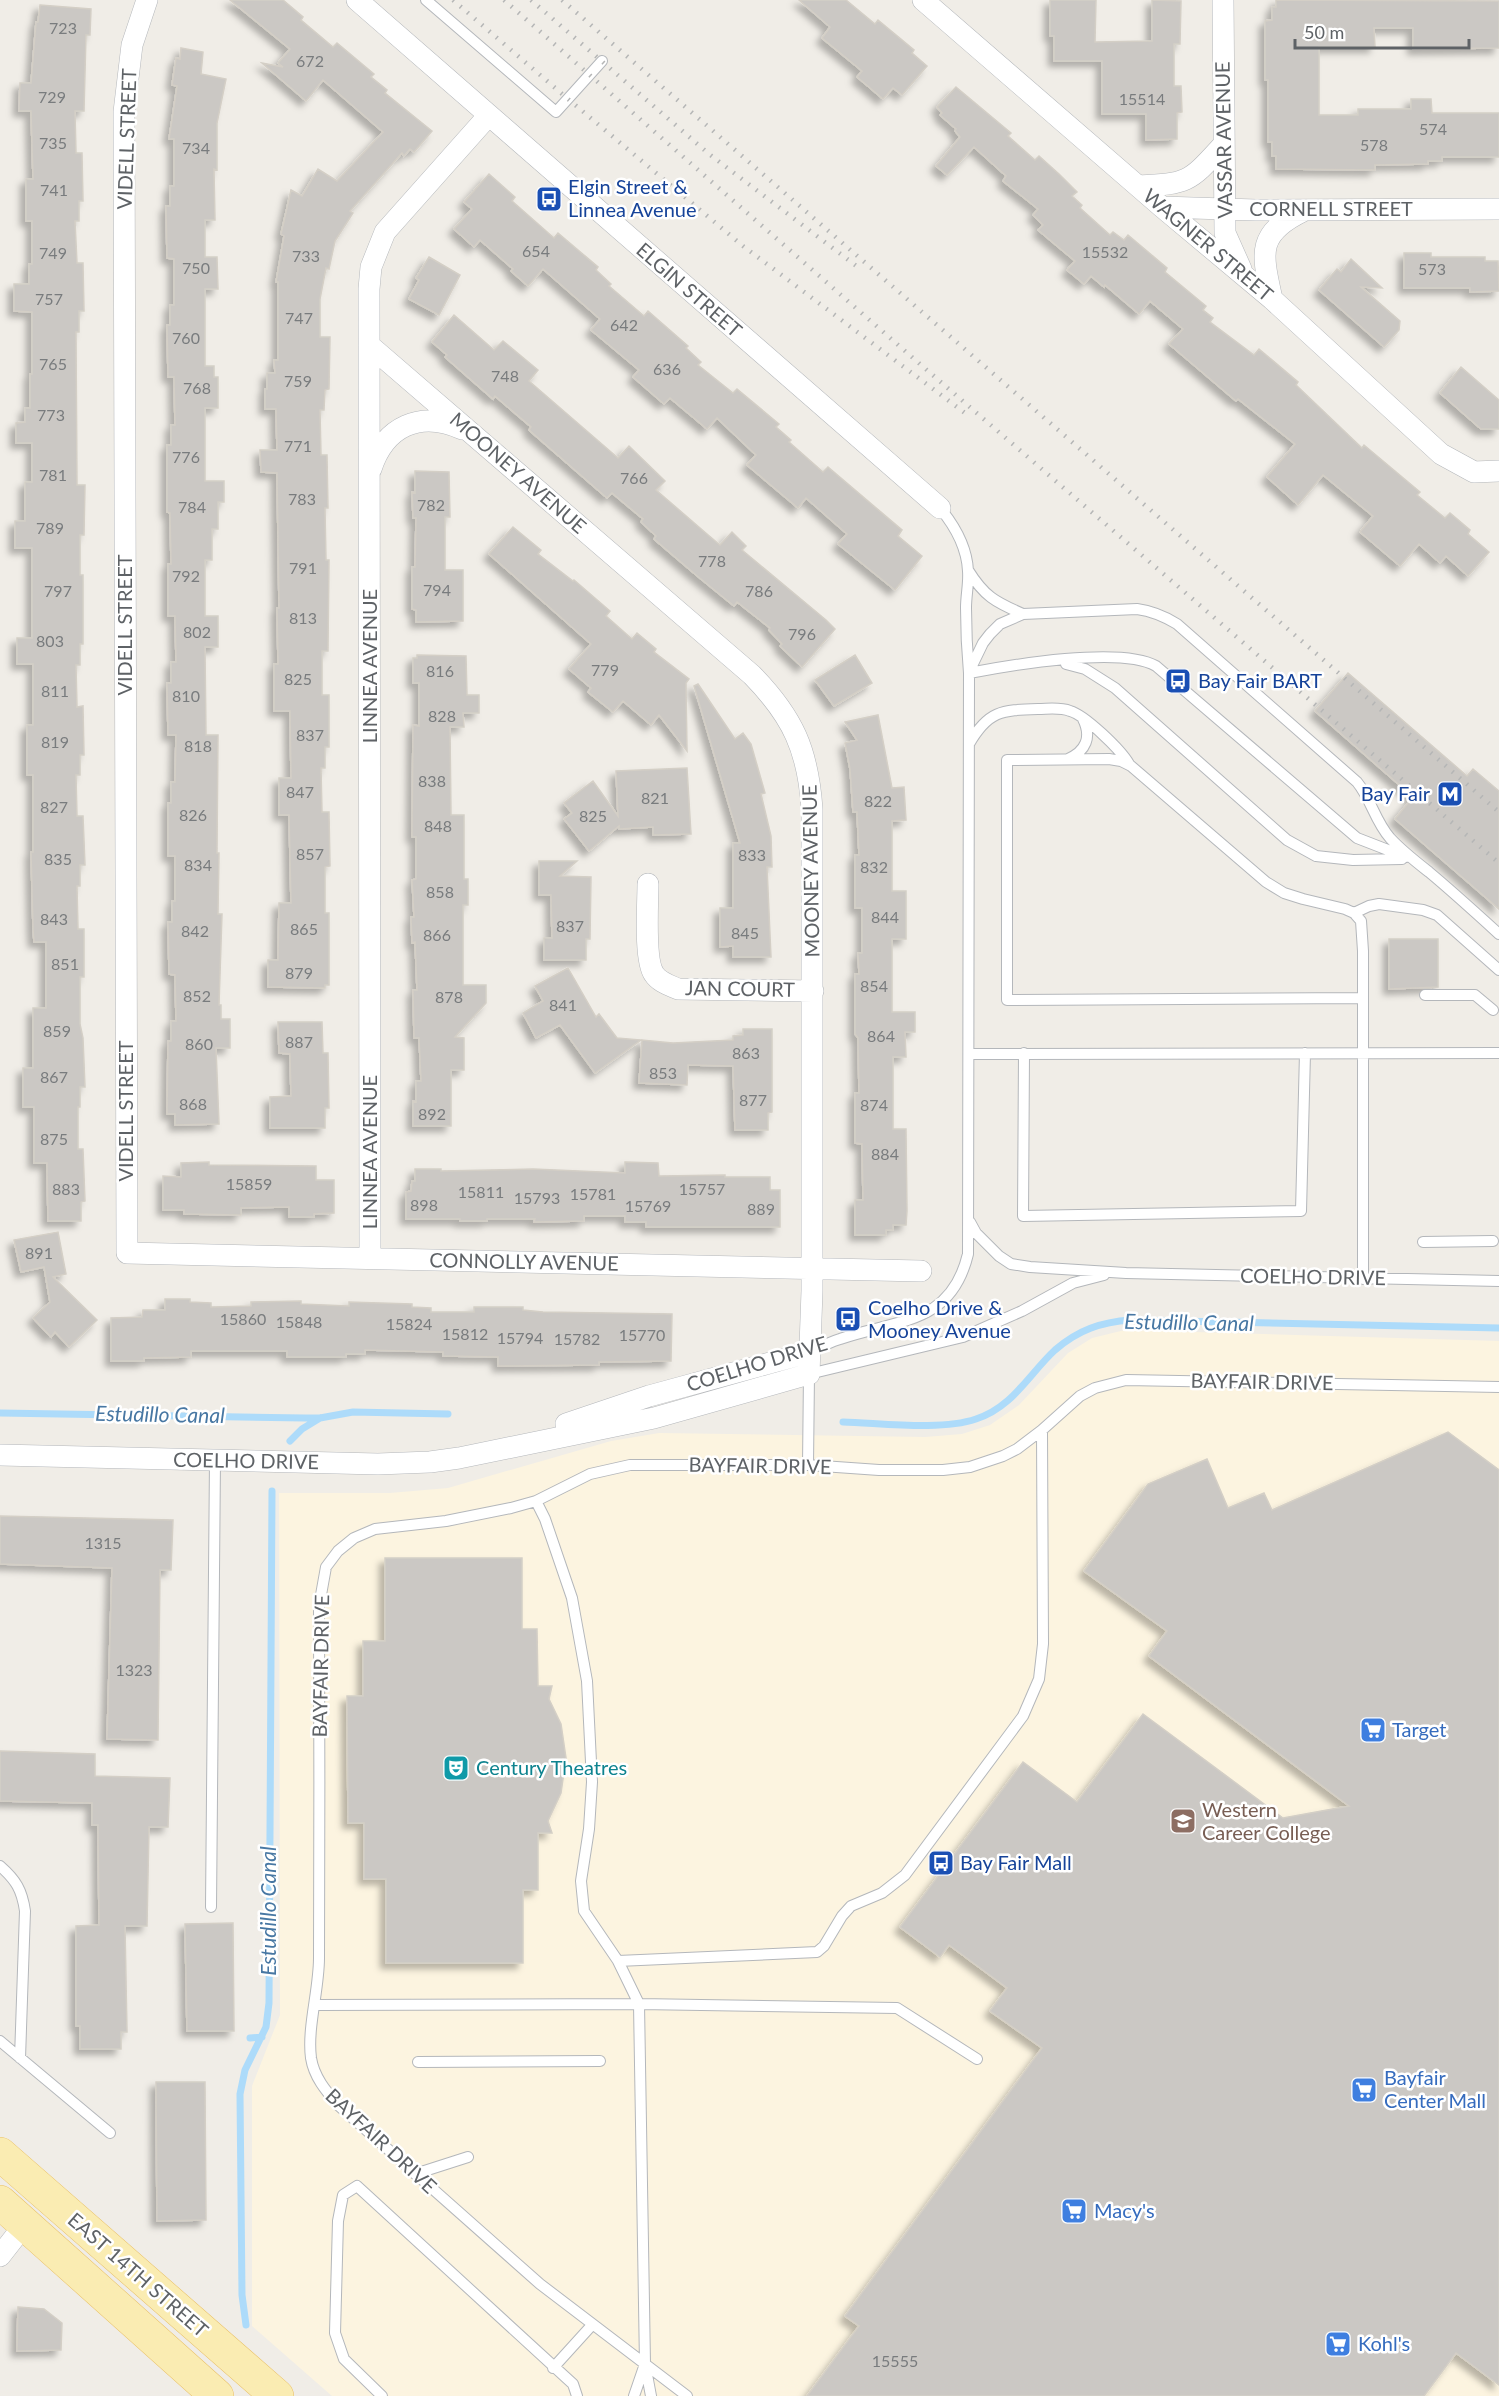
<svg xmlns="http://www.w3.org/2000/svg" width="1499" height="2396" font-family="Lato,sans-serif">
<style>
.commercial{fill:#fcf4e0}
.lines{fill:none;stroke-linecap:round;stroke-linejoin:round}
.stream{stroke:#addbfa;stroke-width:7}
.building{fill:#cbc8c4;stroke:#d4cfc6;stroke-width:1.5;filter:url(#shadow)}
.service-casing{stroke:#b4b7bb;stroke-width:12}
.minor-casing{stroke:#b4b7bb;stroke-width:22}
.primary-casing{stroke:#e9c067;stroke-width:34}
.service{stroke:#fff;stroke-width:10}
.minor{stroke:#fff;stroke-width:21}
.primary{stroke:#faecb2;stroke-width:33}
.rail{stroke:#b5b6b6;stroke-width:4.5;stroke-dasharray:1.5 8;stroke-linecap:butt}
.labels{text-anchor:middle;stroke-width:5;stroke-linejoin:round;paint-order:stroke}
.number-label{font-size:16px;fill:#797c7e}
.street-label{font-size:20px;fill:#5e6266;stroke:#fff}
.transit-label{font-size:20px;fill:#164399;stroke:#fff;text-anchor:start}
.shop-label{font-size:20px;fill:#366cbe;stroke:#fff;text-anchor:start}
.culture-label{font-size:20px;fill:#0d838f;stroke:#fff;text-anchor:start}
.education-label{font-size:20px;fill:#785e54;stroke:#fff;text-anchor:start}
.water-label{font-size:21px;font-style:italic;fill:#4777a3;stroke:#fff}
</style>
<defs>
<filter id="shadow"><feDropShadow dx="-5.5" dy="5.5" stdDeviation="3" flood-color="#0004"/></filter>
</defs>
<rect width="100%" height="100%" fill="#f0ede7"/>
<path class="commercial" d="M1125 1330 1499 1341V2396H332L252 2326V2086L280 2015 279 1493H390L448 1488 611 1441 659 1433 925 1437 962 1434 990 1425 1019 1405 1068 1353 1092 1338Z"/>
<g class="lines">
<path class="stream" d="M0 1413 305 1418H320L353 1412 448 1414
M843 1422C881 1423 941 1431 976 1419 1013 1407 1029 1374 1055 1350 1078 1330 1101 1322 1131 1320L1499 1328
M290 1441 302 1429 320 1418
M250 2038 262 2037
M246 2325 242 2295 240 2094 245 2070 266 2027 269 2003 272 1491"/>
</g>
<path class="building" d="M230 0H283L303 17 301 20 333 47 337 43 374 74 371 77 387 90 385 93 432 131 414 152 410 149 404 156 402 153 350 211 353 213 335 241 329 269 326 268 320 299V337H330L329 389 325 390 324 410H320L321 455H327L328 508H325L326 560H329L328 651H322V695H329V747H325V768H321L322 812H329L330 866 325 867V913H329V985H325V988L268 987V960H278L279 903H291L289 815H279V778H291L290 711H274V664H278L277 608H279L277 473 261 472 260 450H277L276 409H265V389H267V373H275L274 360H278V282H276L284 236 281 234 291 190 302 196 318 169 337 181 383 132 323 80 306 101 262 63 283 67 278 63 290 49Z
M799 0H846L875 24 878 20 914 50 912 53 927 66 902 95 893 88 883 99 857 77 862 71 822 38 830 27Z
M1050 0H1096L1095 42 1152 41V0L1181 1 1180 44H1174V86H1181L1182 112 1177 113V139L1146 140V114H1102V61H1054V36H1050Z
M1276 0 1499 1V48L1413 49V28H1374L1375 47H1319V115H1358V109H1411V99H1431L1432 113H1499V157H1442V161H1428V164L1375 165V170L1276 169V156H1272V142H1268V80H1265V21L1272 20V7H1276Z
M40 5 91 9 90 35H86L84 111H75L76 153H82L83 201H79V221H75L77 263H83L84 311H79V332H76L77 485H85L84 535H80V575H83V644H80V665H76L77 707 83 706 84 755H80V775H76L77 816H83L85 865H80V886H77L78 929H84V977H80V1024L83 1038 85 1087H80V1107H78V1149H83L85 1201 81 1202V1221H48L47 1163H34V1107H23V1068H33V1008H46V942H34L33 929 31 852H33V775H27V725H33V664H17V638H32V548H15V521H25V482H32V443H16V423L25 422V408H30V374H32V312L14 311V284H29V264H32V221H26V179H33L31 111H19L20 83H31L36 22H38Z
M181 48 203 52 201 74 226 79 217 123V170L214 169 215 220H205V257H217L218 289H205V366H214V377H218V408H205V481H224V502H218V529H212V560H205V616H218V647H205L206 735H218L217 853H219L218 914H222L219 1005H221V1019H230V1048H216L219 1124 175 1125V1114H167L168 1041H171V1021H176L175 975 169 974 168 922H172V901H175V856H168V803H171V782H175L176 735H168L167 683H171V662H176L175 616H168V564H171L170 513 167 512V445H171V425H175L174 377H168L167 325H170V305H174V259L167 258 166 206H170V186H174V139H169L177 86 172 85 176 58 180 59Z
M956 87 1011 133 1008 136 1035 160 1039 156 1059 174 1077 192 1072 196 1082 205 1080 208 1110 235 1113 232 1124 240 1128 235 1167 268 1165 272 1206 306 1203 310 1213 318 1210 322 1254 355 1259 349 1298 382 1296 385 1362 448 1364 445 1420 492 1417 495 1445 518 1450 513 1470 530 1468 534 1489 552 1468 576 1446 556 1440 563 1419 544 1400 566 1360 532 1373 516 1323 475 1298 505 1267 477 1295 444 1238 399 1236 401 1169 344 1183 329 1150 301 1139 314 1105 285 1104 287 1091 276 1084 284 1067 270 1075 261 1038 230 1043 225 1033 215 1038 209 1003 181 1006 176 974 147 947 175 936 166 960 137 955 131 956 129 940 115 942 113 937 107Z
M489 174 515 197 512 201 554 238 558 233 598 267 596 270 611 284 609 286 644 316 648 311 688 346 686 348 701 362 698 365 733 393 737 389 779 424 776 427 791 440 789 442 823 472 828 467 902 530 898 536 922 556 895 590 838 544 847 534 806 498 798 508 747 465 756 455 717 418 707 429 670 398 664 404 633 377 639 370 591 330 600 319 543 269 528 286 511 271 513 269 480 240 474 247 454 229 472 209 464 202Z
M1404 253H1431V257H1485V261H1498L1499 291 1470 292V288H1404Z
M429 257 460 275 439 315 409 299 419 280 416 278Z
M1351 259 1382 288 1361 287 1400 321 1399 330 1384 347 1319 290 1337 269 1341 272Z
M454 315 494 350 503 341 538 370 529 381 618 458 629 446 665 481 656 490 707 534 720 545 732 532 746 546 742 550 826 620 835 629 802 667 780 646 782 644 769 630 770 628 737 602 734 606 696 575 654 539 656 536 641 522 643 519 612 493 607 498 529 430 531 427 495 396 493 399 445 357 447 355 432 342Z
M1461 367 1499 400V429H1481L1440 393Z
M415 471 449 472 450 517H445V570H463V621L416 622V610L412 609V567H415L416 518H413L412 492 415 493Z
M513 527 541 550 538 554 573 581 574 580 610 611 606 616 632 639 637 633 656 649 654 652 689 679 686 683 687 751 659 715 651 725 623 701 613 712 588 692 591 688 569 669 591 644 489 554Z
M417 655 466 656 467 695H479V713H463L464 727H450L451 815H464V879H468V905H463V985H486V1003L455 1037 464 1038V1070H451V1126H413V1101L416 1102V1081H421L419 1038H414L413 990H417L415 942 412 943 411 917H414L412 880 416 879V837H412L413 725 419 726V683H413V658H417Z
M855 655 872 683 834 706 815 680Z
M1348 673 1467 776 1473 769 1499 791V909L1395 819 1413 797 1315 711Z
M698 684 735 739 743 733 751 744 765 793 761 794 771 836 772 867H767L771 957H733V946L720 947V908H733V843H740L694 686Z
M878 715 892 788 904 787 906 820 892 821V891H906V939H892V1012H915V1032H905L906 1057H893V1129H906L907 1211 906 1225H893V1230H886V1235H855V1200H863L862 1144 855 1143V1093H859L858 1038 855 1034V974H859L858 953H862V908H855V855H859L857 812H853L850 769 845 743 857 740 845 722Z
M687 768 691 834 653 835V827L619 829V826L589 851 564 819 572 813 564 803 593 781 618 816 616 771Z
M539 861H577L560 876 591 877 590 939H586V960H544V938H552L551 895H539Z
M1389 939H1438V987L1389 989Z
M568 968 596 1017 599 1014 617 1038 641 1040 595 1073 560 1025 536 1038 523 1013 543 1001 535 986Z
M278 1022H322L323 1053H328L329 1108H325V1128H270V1097L291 1096 290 1054 279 1053Z
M743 1029H772V1112L768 1113V1130H735L733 1066 688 1065 687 1085 639 1083 642 1040 673 1043 733 1040V1036L743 1035Z
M209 1162V1165L316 1166V1180H334V1213L314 1214V1217H289V1207L241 1208V1215L184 1214V1210H163V1176L181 1177V1163Z
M625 1162 658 1163 659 1176 725 1175V1177H770V1190H780V1227H646V1222H625V1216H584V1221L534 1222 535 1219H487V1221H460V1219H406V1192L411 1191 412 1181H415V1169H441V1171L533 1169 625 1173Z
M58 1232 66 1274 53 1277 97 1320 69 1347 55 1332 51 1337 33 1318 50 1302 44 1267 21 1272 14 1240Z
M165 1299H190V1302L211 1303V1307L251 1306V1302L301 1301V1304L349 1306V1302L412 1304V1307L431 1308V1312H474V1307H523V1310L543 1312 672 1314 671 1361 599 1362V1365L498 1366V1357L443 1356V1352L365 1350V1354H346V1357H287V1351H191V1357L144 1358V1361H111V1318L142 1317 143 1310H165Z
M1448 1432 1499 1470V2385L1456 2353 1424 2396H807L859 2326 845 2316 1042 2048 990 2011 1007 1988 949 1945 940 1957 900 1927 1023 1762 1077 1802 1143 1714 1283 1818 1349 1806 1149 1656 1167 1631 1084 1571 1148 1484 1207 1459 1228 1508 1264 1493 1272 1510Z
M0 1516 173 1520 171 1570H160L158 1740 107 1739 112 1568 0 1564Z
M385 1558H522V1629H537L538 1686H552L549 1699 561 1724 566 1758 561 1793 548 1821 552 1833H538V1890H523V1963H386V1879H364V1823H348L347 1696H363V1641H385Z
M0 1751 95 1754V1776L170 1778 168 1827H149L147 1926H125L127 2032H121V2049H80V2026H76V1926L99 1925 98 1825H92V1803L0 1801Z
M233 1923 234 2031H187L185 1924Z
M156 2082H205L206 2220 157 2221Z
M18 2307 44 2309 62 2323 61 2350 17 2351Z"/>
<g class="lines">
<g class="service-casing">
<path id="service" d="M426 0 556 112 602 61
M968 570C984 596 995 602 1023 614
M1066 664 1085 669 1115 688 1287 840 1316 856 1353 860 1402 859
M969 672 983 643 990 634 1000 624 1023 614 1137 609C1152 611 1164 616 1177 624L1357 782C1371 799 1375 821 1390 838 1402 851 1415 861 1429 872 1453 892 1476 913 1499 934
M969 673C1011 665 1121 646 1156 666L1357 838 1406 857
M969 744C988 711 1001 710 1038 709 1048 709 1060 707 1070 711 1085 715 1121 750 1129 764
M1068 759C1086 751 1092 737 1083 719
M1354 913 1369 906 1379 904 1423 910 1437 915 1499 970
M1425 995H1475L1493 1010
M1363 998 1007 1000V760L1109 759 1121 761 1131 766 1266 882 1284 893 1303 899 1345 909 1354 913 1361 921 1363 951V1279
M1024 1053 1023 1216 1301 1211 1305 1053
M969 1054 1499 1053
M970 1222 976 1233 999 1256 1011 1264 1030 1267 1126 1273 1499 1281
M1423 1242 1493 1241
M810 1352C820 1347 830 1342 840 1339 898 1319 951 1325 968 1254L969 673C967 651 966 630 966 608 966 595 969 583 968 571 967 548 954 525 940 508
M808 1465 809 1374 963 1337 1022 1311 1073 1283 1104 1275
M536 1501 545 1519 572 1598 587 1681 592 1782 589 1829 581 1881 584 1911 618 1961 639 2004 645 2364 651 2396
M0 1866C16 1880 22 1890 25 1911L20 2058
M211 1907 215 1460
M618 1961 817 1952 824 1946 842 1916 851 1906 882 1893 905 1875 1023 1716 1039 1679 1043 1644 1042 1430
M316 2005 639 2004 897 2008 977 2059
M0 2041 110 2133
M418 2062 600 2061
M415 2174 468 2157
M553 2368 592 2325
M382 2396 344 2359 335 2333 338 2221 343 2195 357 2186 573 2384 577 2396
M634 2396 645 2364
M687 2396 540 2284 338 2105C326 2091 314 2077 311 2058 307 2028 319 1990 319 1958 320 1841 319 1723 319 1606L326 1567 338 1551 354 1538 375 1529 446 1521 511 1508 536 1501 590 1474 630 1465H808L879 1470H943L970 1467 1003 1456 1017 1449 1042 1430 1080 1396 1095 1388 1126 1380 1499 1387"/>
</g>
<g class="minor-casing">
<path id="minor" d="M147 0 132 45 124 112 127 1253 921 1271
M357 0 940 508
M923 0 1162 207 1272 299 1441 454 1474 472 1499 471
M1223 0 1225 233 1241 269
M1138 186C1190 184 1190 181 1224 144
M1162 207 1256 210 1499 209
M1272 299C1262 253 1256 234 1303 211
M371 469C385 426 420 410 462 429
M648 884C648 903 644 960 654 974 659 982 669 985 678 989L813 991
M370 1258 369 289 371 267 385 232 489 115
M566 1424 649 1396 810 1352
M0 1455 378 1464 430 1462 459 1458 654 1418 809 1374 812 1291V809C808 750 793 717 752 675L369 345
M0 2256 25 2224"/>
</g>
<g class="primary-casing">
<path id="primary" d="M0 2154 277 2396
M0 2202 217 2396"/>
</g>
<use href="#service" class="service"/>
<use href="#minor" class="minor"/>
<use href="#primary" class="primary"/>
<path class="rail" d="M453 0 568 99 743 246 969 416
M504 0 921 365 1499 863
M531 0 709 154 859 268
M562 0 1499 812"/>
</g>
<defs>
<g id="bus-square" transform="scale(1.35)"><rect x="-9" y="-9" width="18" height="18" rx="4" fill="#1a4fb4" stroke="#fff"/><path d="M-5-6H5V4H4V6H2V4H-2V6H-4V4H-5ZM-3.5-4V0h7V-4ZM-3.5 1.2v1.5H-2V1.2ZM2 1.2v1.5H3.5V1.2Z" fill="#fff"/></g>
<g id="metro-square" transform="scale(1.35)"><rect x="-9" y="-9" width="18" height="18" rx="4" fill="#1a4fb4" stroke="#fff"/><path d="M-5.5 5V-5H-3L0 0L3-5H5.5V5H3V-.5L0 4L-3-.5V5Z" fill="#fff"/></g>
<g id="supermarket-square" transform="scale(1.35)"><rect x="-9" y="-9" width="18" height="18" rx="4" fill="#3f7fe0" stroke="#fff"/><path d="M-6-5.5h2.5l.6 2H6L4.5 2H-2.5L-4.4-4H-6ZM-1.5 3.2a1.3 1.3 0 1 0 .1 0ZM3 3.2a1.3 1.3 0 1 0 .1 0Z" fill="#fff"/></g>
<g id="theatre-square" transform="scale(1.35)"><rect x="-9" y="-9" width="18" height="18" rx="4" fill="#0f9aa8" stroke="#fff"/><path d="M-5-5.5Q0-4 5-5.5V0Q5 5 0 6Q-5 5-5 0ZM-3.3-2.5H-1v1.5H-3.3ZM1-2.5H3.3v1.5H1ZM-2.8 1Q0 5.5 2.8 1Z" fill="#fff"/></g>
<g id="school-square" transform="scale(1.35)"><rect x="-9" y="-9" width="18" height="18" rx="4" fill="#8d6e63" stroke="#fff"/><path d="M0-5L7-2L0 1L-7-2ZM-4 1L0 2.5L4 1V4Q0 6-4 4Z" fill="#fff"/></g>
</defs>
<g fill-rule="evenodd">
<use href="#bus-square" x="549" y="199"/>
<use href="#bus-square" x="1178" y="681"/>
<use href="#metro-square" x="1450" y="794"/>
<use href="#bus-square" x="848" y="1319"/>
<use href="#supermarket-square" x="1373" y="1730"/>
<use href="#theatre-square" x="456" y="1768"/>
<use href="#school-square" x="1183" y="1821"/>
<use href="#bus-square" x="941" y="1863"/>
<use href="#supermarket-square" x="1364" y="2090"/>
<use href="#supermarket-square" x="1074" y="2211"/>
<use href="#supermarket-square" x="1338" y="2344"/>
</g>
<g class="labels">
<g class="number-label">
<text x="63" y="34">723</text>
<text x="310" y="67">672</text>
<text x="52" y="103">729</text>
<text x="1142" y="105">15514</text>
<text x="1433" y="135">574</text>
<text x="53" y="149">735</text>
<text x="1374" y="151">578</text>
<text x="196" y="154">734</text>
<text x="54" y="196">741</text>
<text x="536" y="257">654</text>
<text x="1105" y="258">15532</text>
<text x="53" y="259">749</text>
<text x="306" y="262">733</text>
<text x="196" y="274">750</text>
<text x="1432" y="275">573</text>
<text x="49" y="305">757</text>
<text x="299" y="324">747</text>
<text x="624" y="331">642</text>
<text x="186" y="344">760</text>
<text x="53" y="370">765</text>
<text x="667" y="375">636</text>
<text x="505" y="382">748</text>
<text x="298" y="387">759</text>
<text x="197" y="394">768</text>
<text x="51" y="421">773</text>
<text x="298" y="452">771</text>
<text x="186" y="463">776</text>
<text x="53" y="481">781</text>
<text x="634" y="484">766</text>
<text x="302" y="505">783</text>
<text x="431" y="511">782</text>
<text x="192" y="513">784</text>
<text x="50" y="534">789</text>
<text x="712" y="567">778</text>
<text x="303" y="574">791</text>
<text x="186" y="582">792</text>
<text x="437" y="596">794</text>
<text x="58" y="597">797</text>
<text x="759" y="597">786</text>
<text x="303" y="624">813</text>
<text x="197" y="638">802</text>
<text x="802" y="640">796</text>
<text x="50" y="647">803</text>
<text x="605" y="676">779</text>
<text x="440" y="677">816</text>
<text x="298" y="685">825</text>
<text x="55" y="697">811</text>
<text x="186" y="702">810</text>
<text x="442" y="722">828</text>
<text x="310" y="741">837</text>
<text x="55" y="748">819</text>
<text x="198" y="752">818</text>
<text x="432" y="787">838</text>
<text x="300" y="798">847</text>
<text x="655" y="804">821</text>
<text x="878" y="807">822</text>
<text x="54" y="813">827</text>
<text x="193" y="821">826</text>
<text x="593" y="822">825</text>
<text x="438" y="832">848</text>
<text x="310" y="860">857</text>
<text x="752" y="861">833</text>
<text x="58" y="865">835</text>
<text x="198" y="871">834</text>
<text x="874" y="873">832</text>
<text x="440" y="898">858</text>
<text x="885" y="923">844</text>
<text x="54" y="925">843</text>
<text x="570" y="932">837</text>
<text x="304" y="935">865</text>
<text x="195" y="937">842</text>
<text x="745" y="939">845</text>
<text x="437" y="941">866</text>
<text x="65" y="970">851</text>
<text x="299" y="979">879</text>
<text x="874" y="992">854</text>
<text x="197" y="1002">852</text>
<text x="449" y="1003">878</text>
<text x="563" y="1011">841</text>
<text x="57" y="1037">859</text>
<text x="881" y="1042">864</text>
<text x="299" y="1048">887</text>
<text x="199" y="1050">860</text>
<text x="746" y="1059">863</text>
<text x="663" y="1079">853</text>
<text x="54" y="1083">867</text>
<text x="753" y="1106">877</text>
<text x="193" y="1110">868</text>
<text x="874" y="1111">874</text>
<text x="432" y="1120">892</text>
<text x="54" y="1145">875</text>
<text x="885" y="1160">884</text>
<text x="249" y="1190">15859</text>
<text x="66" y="1195">883</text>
<text x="702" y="1195">15757</text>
<text x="481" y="1198">15811</text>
<text x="593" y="1200">15781</text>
<text x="537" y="1204">15793</text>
<text x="424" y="1211">898</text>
<text x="648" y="1212">15769</text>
<text x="761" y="1215">889</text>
<text x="39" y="1259">891</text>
<text x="243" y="1325">15860</text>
<text x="299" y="1328">15848</text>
<text x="409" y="1330">15824</text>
<text x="465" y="1340">15812</text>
<text x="642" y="1341">15770</text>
<text x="520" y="1344">15794</text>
<text x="577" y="1345">15782</text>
<text x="103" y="1549">1315</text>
<text x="134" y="1676">1323</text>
<text x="895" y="2367">15555</text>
</g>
<g class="street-label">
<text transform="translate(127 139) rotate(-88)" y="7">VIDELL STREET</text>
<text transform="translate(1224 140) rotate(-91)" y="7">VASSAR AVENUE</text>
<text x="1331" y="216">CORNELL STREET</text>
<text transform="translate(1208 245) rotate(40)" y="7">WAGNER STREET</text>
<text transform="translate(689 290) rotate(41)" y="7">ELGIN STREET</text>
<text transform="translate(518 473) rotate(41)" y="7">MOONEY AVENUE</text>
<text transform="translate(125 625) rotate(-90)" y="7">VIDELL STREET</text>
<text transform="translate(370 666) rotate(-90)" y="7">LINNEA AVENUE</text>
<text transform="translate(811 871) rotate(-91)" y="7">MOONEY AVENUE</text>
<text transform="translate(740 989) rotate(1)" y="7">JAN COURT</text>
<text transform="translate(126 1111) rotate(-90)" y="7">VIDELL STREET</text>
<text transform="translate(370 1152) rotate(-90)" y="7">LINNEA AVENUE</text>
<text transform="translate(524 1262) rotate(1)" y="7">CONNOLLY AVENUE</text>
<text transform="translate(1313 1277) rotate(1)" y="7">COELHO DRIVE</text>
<text transform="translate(757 1364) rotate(-17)" y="7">COELHO DRIVE</text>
<text transform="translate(1262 1382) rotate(1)" y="7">BAYFAIR DRIVE</text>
<text transform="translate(246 1461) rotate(1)" y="7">COELHO DRIVE</text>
<text transform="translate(760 1466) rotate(1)" y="7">BAYFAIR DRIVE</text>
<text transform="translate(321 1666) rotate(-89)" y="7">BAYFAIR DRIVE</text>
<text transform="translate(381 2141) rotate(43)" y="7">BAYFAIR DRIVE</text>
<text transform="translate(138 2275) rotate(41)" y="7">EAST 14TH STREET</text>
</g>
<g class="transit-label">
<text x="568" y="194">Elgin Street &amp;<tspan x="568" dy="23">Linnea Avenue</tspan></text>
<text x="1198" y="688">Bay Fair BART</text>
<text x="1430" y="801" text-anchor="end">Bay Fair</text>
<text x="868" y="1315">Coelho Drive &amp;<tspan x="868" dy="23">Mooney Avenue</tspan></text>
<text x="960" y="1870">Bay Fair Mall</text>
</g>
<g class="shop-label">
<text x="1392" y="1737">Target</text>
<text x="1384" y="2085">Bayfair<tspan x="1384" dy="23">Center Mall</tspan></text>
<text x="1094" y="2218">Macy's</text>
<text x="1358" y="2351">Kohl's</text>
</g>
<g class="culture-label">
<text x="476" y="1775">Century Theatres</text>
</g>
<g class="education-label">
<text x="1202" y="1817">Western<tspan x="1202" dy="23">Career College</tspan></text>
</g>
<g class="water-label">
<text transform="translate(1189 1323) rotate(1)" y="7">Estudillo Canal</text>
<text transform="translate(160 1415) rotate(1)" y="7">Estudillo Canal</text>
<text transform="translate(269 1911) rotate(-90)" y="7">Estudillo Canal</text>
</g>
</g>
<path d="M1295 39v9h174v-9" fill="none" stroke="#5e6266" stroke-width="3"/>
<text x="1304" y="39" font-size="18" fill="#5e6266" stroke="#ffffff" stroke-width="4.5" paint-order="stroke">50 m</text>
</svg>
